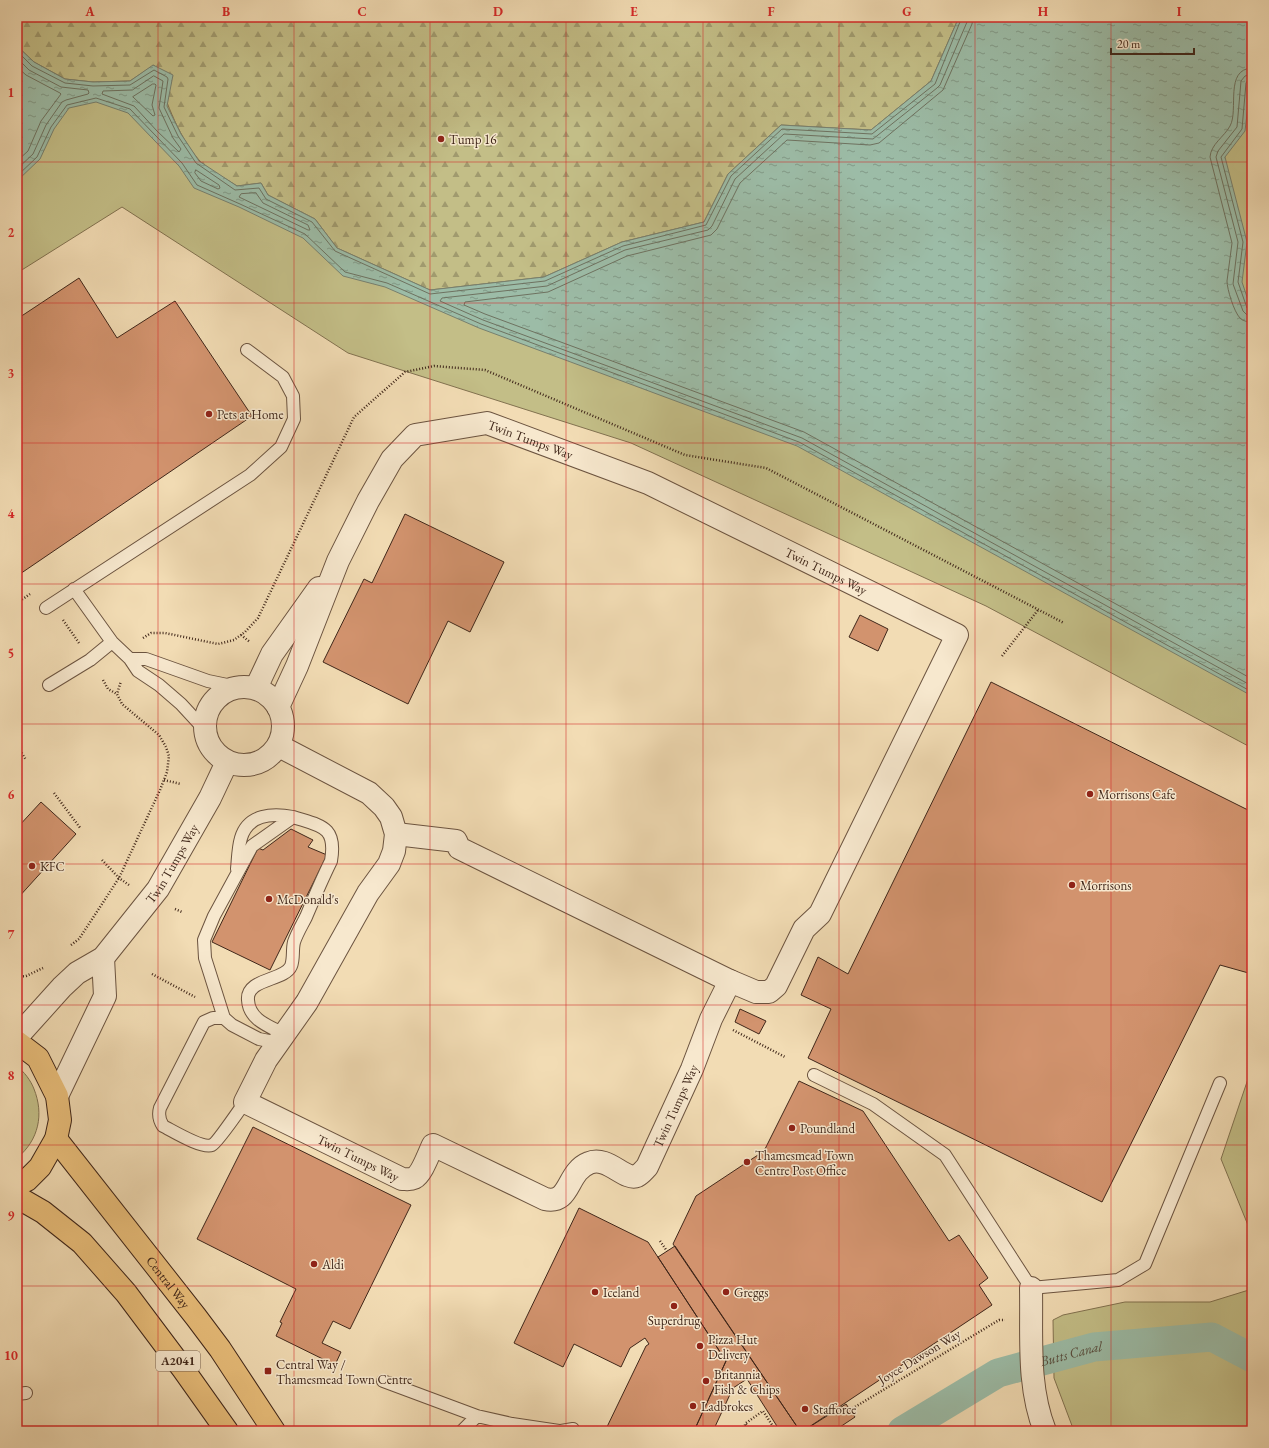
<svg xmlns="http://www.w3.org/2000/svg" width="1269" height="1448" font-family="'EB Garamond',serif">
<style>
.grass{fill:#c3be87;stroke:#827250}
.forest{fill:url(#forest-firs);stroke:#827250}
.water{fill:url(#water-ripples);stroke:#77806f}
.lines{fill:none;stroke-linecap:round;stroke-linejoin:round}
.shore{stroke:#6e7260;stroke-width:1}
.canal{stroke:#9cbca7;stroke-width:29}
.building{fill:#d2936e;stroke:#40271a}
.service-casing{stroke:#6c5440;stroke-width:14}
.minor-casing{stroke:#6c5440;stroke-width:24}
.primary-casing{stroke:#40271a;stroke-width:24}
.path{stroke:#40271a;stroke-width:2.5;stroke-dasharray:1 2;stroke-linecap:butt}
.service{stroke:#f7e8ce;stroke-width:12}
.minor{stroke:#f7e8ce;stroke-width:22}
.primary{stroke:#e9be7a;stroke-width:22}
.grid{fill:none;stroke:#d62828;stroke-width:1;stroke-opacity:0.55}
.poi-dot{fill:#8f2418;stroke:#f7e8ce;stroke-width:1.5}
.labels{text-anchor:middle;stroke-width:3;stroke-linejoin:round;paint-order:stroke}
.shield{fill:#f7e8ce;stroke:#776150;stroke-width:1}
.shield-label{font-size:12px;font-weight:bold;fill:#40271a}
.poi-label{font-size:13px;fill:#40271a;stroke:#f7e8ce;text-anchor:start}
.street-label{font-size:13px;fill:#40271a;stroke:#f7e8ce}
.water-label{font-size:14px;font-style:italic;fill:#574c3d;stroke:#f7e8ce}
.neatline{fill:none;stroke:#d62828;stroke-width:1.5}
.grid-label{font-size:13px;text-anchor:middle;font-weight:bold;fill:#d62828}
</style>
<defs>
<pattern id="forest-firs" width="22" height="20" patternUnits="userSpaceOnUse"><rect width="22" height="20" fill="#c3be87"/><path d="M5 1l3.5 6h-7zM16 11l3.5 6h-7z" fill="#a09a6e"/></pattern>
<pattern id="water-ripples" width="26" height="14" patternUnits="userSpaceOnUse"><rect width="26" height="14" fill="#9cbca7"/><path d="M2 4q2-2 4 0t4 0M15 11q2-2 4 0t4 0" fill="none" stroke="#819987"/></pattern>
</defs>
<rect width="100%" height="100%" fill="#f2dcb4"/>
<filter id="stains"><feTurbulence type="fractalNoise" baseFrequency=".005" numOctaves="4"/><feColorMatrix values="0 0 0 0 .2 0 0 0 0 .09 0 0 0 0 .02 0 0 0 .5 -.17"/></filter>
<radialGradient id="worn" r=".72"><stop offset=".6" stop-color="#630" stop-opacity="0"/><stop offset="1" stop-color="#630" stop-opacity=".3"/></radialGradient>
<path class="grass" d="M17 17H1252V748L986 606 631 443 348 353 122 207 17 273Z
M17 1067C24 1071 31 1081 34 1089 44 1114 39 1140 17 1158Z
M1252 1067V1235L1221 1159Z
M1252 1289V1431H1074L1054 1378 1053 1320 1063 1315 1125 1302H1210Z"/>
<path class="forest" d="M17 17H959L931 81 871 130 781 125 728 174 704 222 622 242 544 277 430 290 337 248 315 219 268 195 261 183 237 186C228 180 205 167 199 160 176 133 165 98 154 65L130 81 93 82 65 79 34 62 17 46Z"/>
<path class="water" d="M959 17H1252V71L1245 131 1225 157 1247 242 1242 282 1252 312V696L797 446 479 328 385 287 343 276 303 238 239 207 194 188 179 166 128 113 96 102 69 108 54 129 40 159 17 181V46L34 62 65 79 93 82 130 81 153 65 173 75 167 106 181 134 199 161 237 186 261 183 268 195 315 219 337 248 430 290 544 277 622 242 704 222 728 174 781 125 871 130 931 81Z"/>
<g class="lines">
<path class="shore" d="M967 17V22L940 85 937 88 873 139 784 134 735 179 712 226 708 230 625 250 547 286 442 298 440 301 483 320 802 438 1252 686
M973 17 972 24 943 90 879 143 870 145 787 140 740 183 717 229 711 235 627 256 548 292 465 302 464 305 485 314 804 432 1252 679
M17 51 32 66 65 83 93 86 130 85 154 70 167 77 168 79 164 107 178 136 196 163 235 190 259 188 266 199 312 222 335 251 430 294 545 281 623 246 706 225 731 176 782 129 872 134 935 84 962 17
M17 58 29 70 61 87 88 90 89 93 88 94 66 100 62 102 46 125 33 154 17 169
M17 67 26 75 60 93 61 94 41 121 28 151 17 161
M1252 68C1224 69 1239 110 1230 126 1224 137 1211 144 1210 157L1232 243 1227 281C1227 289 1234 312 1240 318 1243 321 1247 322 1252 322
M1252 74 1245 76 1241 81 1237 127 1218 151 1216 157 1238 242 1233 284 1243 311 1247 315 1252 316
M154 76 163 81 159 108 173 138 181 149 179 152 157 131 134 106 102 94 103 91 132 90Z
M1252 79 1248 80 1246 83 1242 129 1221 157 1243 242 1238 282 1247 308 1252 311
M153 84H155L156 85 152 105 155 115 153 116 133 97Z
M196 170 219 185 220 188 218 189 201 181 195 173Z
M17 176 37 157 51 127 67 105 96 98 130 109 182 163 197 185 240 204 305 234 345 272 387 283 481 324 799 442 1252 692
M256 193 263 203 308 225 310 230H308L239 197 241 194Z"/>
<path class="canal" id="s1" d="M902 1431 998 1373 1094 1347 1212 1337 1252 1358"/>
</g>
<path class="building" d="M79 278 117 338 175 301 252 416 17 576V319Z
M405 514 504 562 470 632 448 621 408 704 323 662 364 579 372 583Z
M860 615 888 629 878 651 849 637Z
M991 682 1252 812V974L1220 965 1102 1202 808 1058 831 1009 801 995 818 957 848 974Z
M41 802 76 834 17 899V828Z
M291 829 313 840 308 847 327 855 270 970 212 942 258 848 263 850Z
M740 1009 766 1021 759 1034 735 1022Z
M799 1081 863 1111 949 1241 959 1235 988 1278 979 1285 992 1305 803 1431H800L673 1244 696 1196 764 1151Z
M253 1127 411 1205 350 1329 333 1321 322 1343 341 1352 335 1365 276 1336 282 1323 280 1322 296 1289 197 1239Z
M579 1208 648 1242 726 1361 694 1431H605L646 1346 649 1344 645 1338 630 1348 621 1367 574 1344 563 1367 514 1343Z
M675 1246 800 1431H780L747 1379 733 1388 713 1431H694L726 1361 658 1257Z
M846 1404 855 1417 834 1431H803Z"/>
<g class="lines">
<g class="service-casing">
<path id="service" d="M74 589 112 642 130 659 138 671 159 685 181 704 205 730
M46 608 250 475 281 447 294 419 293 396 283 377 247 350
M130 659H146L208 681 237 687
M49 685 90 660 112 642
M237 869C238 859 238 848 241 838 248 814 273 813 293 817
M224 1018 205 958 204 940 214 916 252 846 293 817C321 826 337 826 331 861 322 879 314 898 306 917 302 925 297 933 294 942 292 950 294 959 291 966 285 981 246 978 248 1000 249 1020 269 1026 284 1034
M814 1075 873 1104 945 1155 1031 1288 1118 1280 1145 1264 1220 1083
M245 1102C240 1109 217 1143 212 1145 202 1149 173 1131 163 1126 159 1120 158 1115 160 1108L204 1022 213 1018H224L232 1025 259 1039 279 1043
M383 1381 477 1416 512 1424 559 1431
M17 1394 26 1393
M462 1431 477 1416
M561 1431 573 1429"/>
</g>
<g class="minor-casing">
<g id="minor">
<circle cx="244" cy="726" r="39"/>
<path d="M256 688 272 654 319 588"/>
<path id="s2" d="M278 707 297 666 338 561 368 501 392 459 415 435 487 423 648 483 957 635 820 914 804 929 776 986 769 992H756L730 981 459 848 456 841 396 834"/>
<path id="s3" d="M279 746 369 793 384 807 391 817 396 834 394 851 389 864 368 893 307 1002 266 1060 245 1102 402 1179C406 1179 410 1180 414 1178 422 1174 429 1153 433 1145L545 1199C571 1205 566 1172 589 1163 607 1155 625 1181 637 1176 641 1174 644 1170 647 1167L692 1069 711 1019 730 981"/>
<path id="s4" d="M17 1037 62 987 77 973 103 958 158 889 210 798 227 762"/>
<path d="M57 1096 105 996 103 958"/>
<path d="M1031 1288C1032 1336 1027 1386 1045 1431"/>
</g>
</g>
<g class="primary-casing">
<g id="primary">
<path d="M17 1042 38 1058 57 1096 60 1120 56 1139 40 1167 27 1180 17 1185"/>
<path id="s5" d="M56 1139 196 1317 220 1349 274 1431"/>
<path d="M17 1197 43 1212 82 1243 126 1293 183 1369 227 1431"/>
</g>
</g>
<path class="path" d="M17 603 30 594
M63 620 79 643
M241 635 250 642
M143 638 151 633H165L218 644 234 640 245 632 258 618 354 417 405 372 434 366 485 370 685 455 766 468 1064 623
M1002 656 1038 610
M103 680 108 689 117 694
M17 745 26 760
M164 780 181 784
M54 793 81 829
M102 860 119 878 129 885
M175 909 182 912
M71 945 79 939 119 878 160 790 167 772 169 756 166 747 159 735 122 704 117 694 121 681
M152 974 195 997
M17 977 26 976 43 968
M733 1030 785 1057
M660 1241 667 1251
M850 1410 999 1320H1005
M746 1424 751 1431
M742 1431 746 1423 763 1411 776 1431"/>
<use href="#service" class="service"/>
<use href="#minor" class="minor"/>
<use href="#primary" class="primary"/>
</g>
<path class="grid" d="M158 17V1431M294 17V1431M430 17V1431M566 17V1431M703 17V1431M839 17V1431M975 17V1431M1111 17V1431M17 162H1252M17 303H1252M17 443H1252M17 584H1252M17 724H1252M17 864H1252M17 1005H1252M17 1145H1252M17 1286H1252"/>
<g class="poi-dot">
<circle cx="441" cy="139" r="4"/>
<circle cx="209" cy="414" r="4"/>
<circle cx="1090" cy="794" r="4"/>
<circle cx="32" cy="866" r="4"/>
<circle cx="1072" cy="885" r="4"/>
<circle cx="269" cy="899" r="4"/>
<circle cx="792" cy="1128" r="4"/>
<circle cx="747" cy="1162" r="4"/>
<circle cx="314" cy="1264" r="4"/>
<circle cx="595" cy="1292" r="4"/>
<circle cx="726" cy="1292" r="4"/>
<circle cx="674" cy="1306" r="4"/>
<circle cx="700" cy="1346" r="4"/>
<rect x="264" y="1367" width="8" height="8" rx="2"/>
<circle cx="706" cy="1381" r="4"/>
<circle cx="693" cy="1406" r="4"/>
<circle cx="805" cy="1409" r="4"/>
</g>
<g class="labels">
<rect class="shield" x="156" y="1351" width="44" height="20" rx="3"/>
<g class="shield-label">
<text x="178" y="1365">A2041</text>
</g>
<g class="poi-label">
<text x="449" y="144">Tump 16</text>
<text x="217" y="419">Pets at Home</text>
<text x="1098" y="799">Morrisons Cafe</text>
<text x="40" y="871">KFC</text>
<text x="1080" y="890">Morrisons</text>
<text x="277" y="904">McDonald's</text>
<text x="800" y="1133">Poundland</text>
<text x="755" y="1160">Thamesmead Town<tspan x="755" dy="15">Centre Post Office</tspan></text>
<text x="322" y="1269">Aldi</text>
<text x="603" y="1297">Iceland</text>
<text x="734" y="1297">Greggs</text>
<text x="674" y="1325" text-anchor="middle">Superdrug</text>
<text x="708" y="1344">Pizza Hut<tspan x="708" dy="15">Delivery</tspan></text>
<text x="276" y="1369">Central Way /<tspan x="276" dy="15">Thamesmead Town Centre</tspan></text>
<text x="714" y="1379">Britannia<tspan x="714" dy="15">Fish &amp; Chips</tspan></text>
<text x="701" y="1411">Ladbrokes</text>
<text x="813" y="1414">Stafforce</text>
</g>
<g class="street-label">
<text dy="5" stroke="none"><textPath href="#s2" startOffset="426">Twin Tumps Way</textPath></text>
<text dy="5" stroke="none"><textPath href="#s2" startOffset="750">Twin Tumps Way</textPath></text>
<text dy="5" stroke="none"><textPath href="#s4" startOffset="235">Twin Tumps Way</textPath></text>
<text dy="5" stroke="none"><textPath href="#s3" startOffset="1005">Twin Tumps Way</textPath></text>
<text dy="5" stroke="none"><textPath href="#s3" startOffset="588">Twin Tumps Way</textPath></text>
<text dy="5" stroke="none"><textPath href="#s5" startOffset="182">Central Way</textPath></text>
<text transform="translate(919 1356) rotate(-31)" y="5">Joyce Dawson Way</text>
</g>
<g class="water-label">
<text dy="5" stroke="none"><textPath href="#s1" startOffset="188">Butts Canal</textPath></text>
</g>
</g>
<rect width="1269" height="1448" fill="none" stroke="#f2dcb4" stroke-width="44"/>
<path d="M1111 48v6h83v-6" fill="none" stroke="#40271a" stroke-width="2"/>
<text x="1117" y="48" font-size="12" fill="#40271a" stroke="#f7e8ce" stroke-width="3" paint-order="stroke">20 m</text>
<rect x="22" y="22" width="1225" height="1404" class="neatline"/>
<g class="grid-label">
<text x="90" y="16">A</text>
<text x="226" y="16">B</text>
<text x="362" y="16">C</text>
<text x="498" y="16">D</text>
<text x="634" y="16">E</text>
<text x="771" y="16">F</text>
<text x="907" y="16">G</text>
<text x="1043" y="16">H</text>
<text x="1179" y="16">I</text>
<text x="11" y="97">1</text>
<text x="11" y="237">2</text>
<text x="11" y="378">3</text>
<text x="11" y="518">4</text>
<text x="11" y="658">5</text>
<text x="11" y="799">6</text>
<text x="11" y="939">7</text>
<text x="11" y="1080">8</text>
<text x="11" y="1220">9</text>
<text x="11" y="1360">10</text>
</g>
<rect width="100%" height="100%" filter="url(#stains)"/>
<rect width="100%" height="100%" fill="url(#worn)"/>
</svg>
